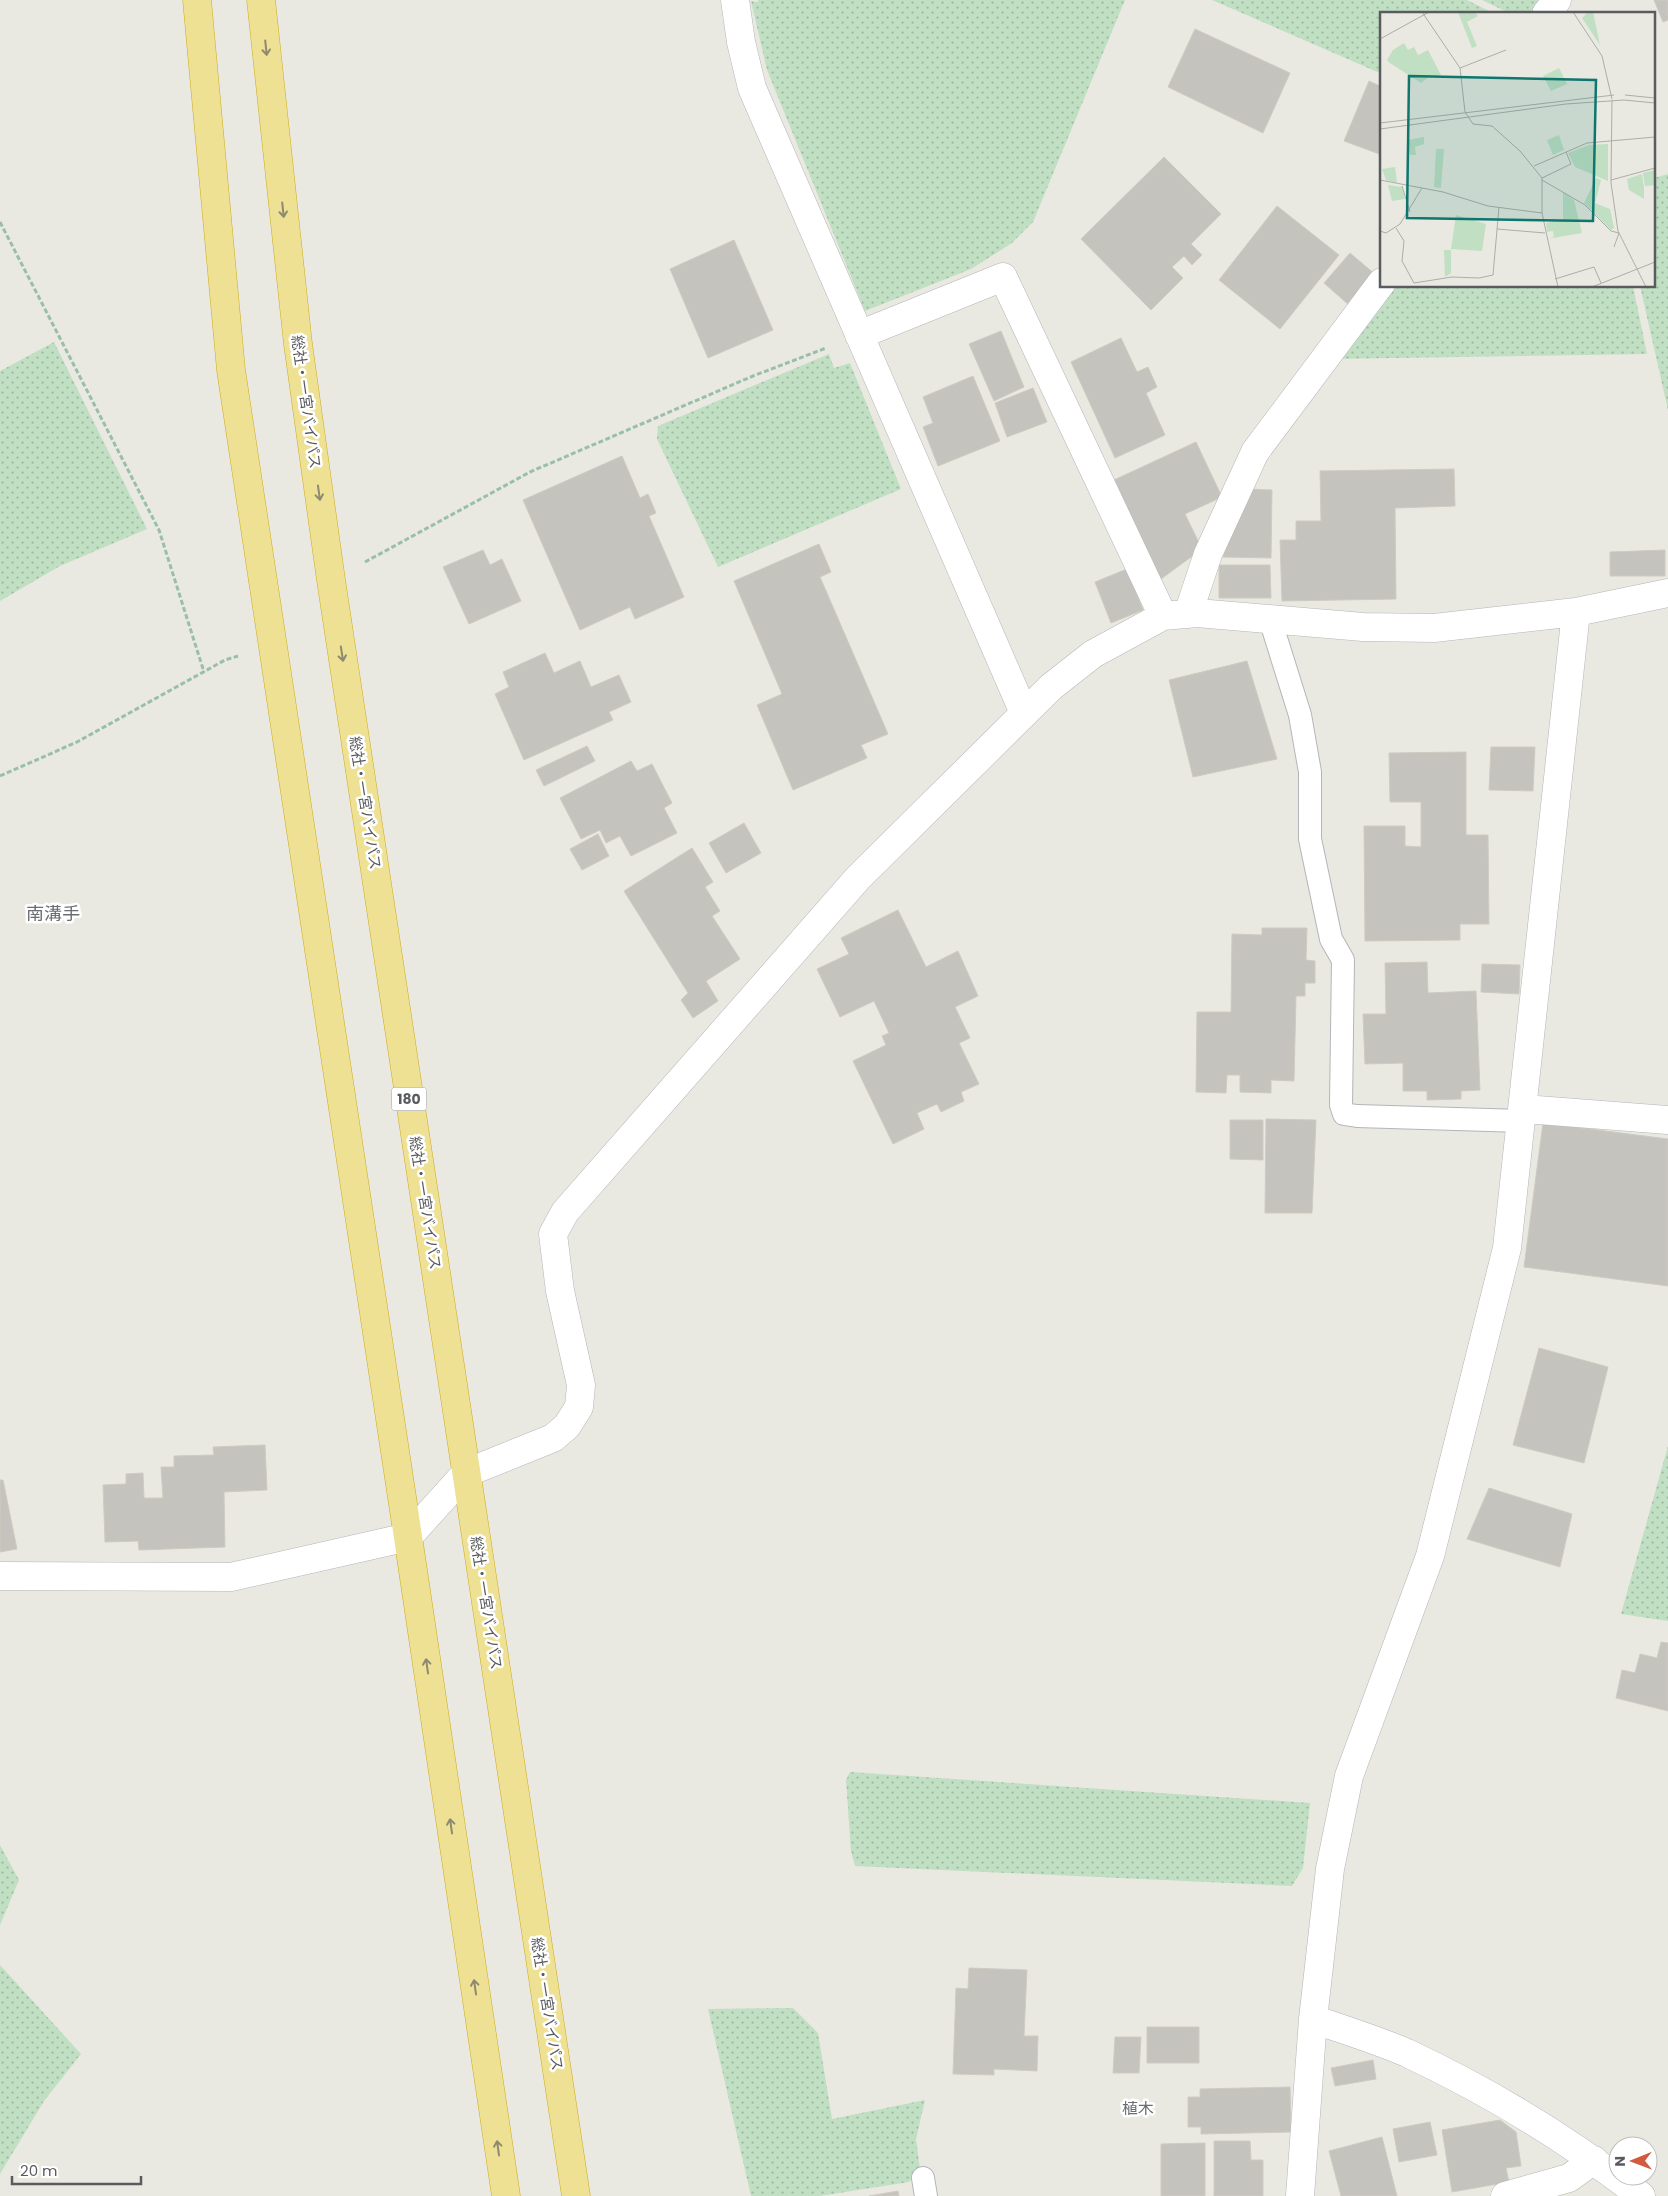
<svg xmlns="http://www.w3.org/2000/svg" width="1668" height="2196" font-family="Poppins,'Noto Sans JP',sans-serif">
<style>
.green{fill:url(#green-dots)}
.building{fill:#c5c3bd;stroke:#cecbc0}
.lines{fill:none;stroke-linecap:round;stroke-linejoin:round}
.lane-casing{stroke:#b3b5b9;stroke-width:24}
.street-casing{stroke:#b3b5b9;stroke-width:29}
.highway-casing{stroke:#ceaa1c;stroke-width:29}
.path{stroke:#9abfa8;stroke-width:3;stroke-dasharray:5 2.5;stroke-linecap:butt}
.lane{stroke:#fff;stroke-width:22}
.street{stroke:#fff;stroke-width:28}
.highway{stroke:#eee193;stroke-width:28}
.oneway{stroke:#8d8a71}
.labels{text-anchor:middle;stroke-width:5;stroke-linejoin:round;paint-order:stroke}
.shield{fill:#fff;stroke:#8b8c8f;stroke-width:1}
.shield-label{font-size:14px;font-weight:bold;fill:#595b5f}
.street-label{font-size:15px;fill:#595b5f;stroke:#fff}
.neighbourhood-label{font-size:16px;fill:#6a6d71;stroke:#fff}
.quarter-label{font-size:18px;fill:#6a6d71;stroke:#fff}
.inset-road{fill:none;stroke:#acaca9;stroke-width:1}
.view{fill:#0f766e;fill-opacity:0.15;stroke:#0f766e;stroke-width:2.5}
.inset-edge{fill:none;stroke:#595b5f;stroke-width:2.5}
</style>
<defs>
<pattern id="green-dots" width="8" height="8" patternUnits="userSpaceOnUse" patternTransform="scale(1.25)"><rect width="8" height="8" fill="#c0dfc3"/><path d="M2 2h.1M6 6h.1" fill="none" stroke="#9fb8a2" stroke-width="1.8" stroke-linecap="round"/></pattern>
</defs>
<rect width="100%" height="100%" fill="#eae9e1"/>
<path class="green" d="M758 0H1125L1033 222 1012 243 971 269 865 311 767 70 751 1 758 2Z
M1212 0H1467L1495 14H1382V74Z
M1482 0H1541L1530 14H1511Z
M1668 174V410L1640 286H1654V178Z
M1387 286H1633L1647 354 1328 359Z
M54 342 147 529 60 566 0 601V371Z
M829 354 834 368 850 363 901 489 718 567 657 439 658 426Z
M1668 1446V1621L1621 1614Z
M850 1772 1310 1803 1303 1868 1292 1886 855 1866 851 1851 846 1780Z
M0 1845 19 1880 0 1925Z
M0 1965 81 2054 44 2101 0 2174Z
M793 2008 818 2033 832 2119 925 2100 916 2139 920 2169 909 2182 820 2196H751L708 2009Z"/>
<path class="building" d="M1654 0H1668V20L1663 22Z
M1195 29 1290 73 1263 133 1168 87Z
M1369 81 1382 87V155L1344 141Z
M1164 157 1221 214 1191 244 1202 255 1192 265 1184 256 1172 267 1183 278 1151 310 1081 239Z
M1277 206 1339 255 1280 329 1219 280Z
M734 240 773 330 708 358 670 269Z
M1350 253 1376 275 1350 306 1324 283Z
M1001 331 1024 387 994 401 969 344Z
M1121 338 1137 372 1148 367 1157 387 1146 393 1165 435 1115 458 1071 362Z
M973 376 1000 441 938 466 923 427 933 423 923 397Z
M1033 388 1047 422 1007 437 995 403Z
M1196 442 1222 497 1185 514 1202 549 1161 579 1114 480Z
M622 456 640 498 648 494 656 513 649 516 684 597 635 619 630 607 580 630 523 500Z
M1454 469 1455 506 1395 508 1396 599 1282 601 1280 540H1296V521H1321L1320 471Z
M1249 489 1272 490 1271 558 1223 557Z
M819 544 831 572 820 577 888 734 861 745 867 758 793 790 757 705 782 694 734 581Z
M483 550 490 565 502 559 521 601 469 624 443 567Z
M1665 550V576H1610V552Z
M1219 565H1270L1271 598H1219Z
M1127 569 1143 610 1111 623 1095 582Z
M545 653 554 673 580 661 591 687 619 675 631 702 609 712 613 720 524 760 495 694 509 687 503 672Z
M1247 661 1277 759 1193 777 1169 680Z
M587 746 595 761 544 786 536 770Z
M1491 747H1535L1533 791 1489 790Z
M1466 752V835H1488L1489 924H1460V940L1365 941 1364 826H1405V846L1421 847V802H1390L1389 753Z
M631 761 637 771 652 764 672 803 664 808 677 833 631 856 620 836 606 843 600 830 581 839 560 798Z
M744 823 761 853 726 873 709 843Z
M598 834 609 856 582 870 570 849Z
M692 848 713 882 705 887 720 911 712 916 740 959 706 981 718 1001 693 1018 681 1000 688 993 624 891Z
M898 910 926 967 958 951 978 996 955 1007 970 1038 959 1043 979 1084 961 1092 964 1101 941 1112 937 1104 917 1113 924 1129 893 1144 853 1061 886 1045 882 1036 889 1033 874 1001 840 1017 817 969 849 954 841 938Z
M1262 928H1307L1306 960 1315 961V983H1305V996H1296L1294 1081 1271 1080V1093L1240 1092V1075H1227L1226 1093 1196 1092 1197 1012H1231L1232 934 1262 935Z
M1427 962 1428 993 1476 991 1480 1090 1461 1091V1099L1427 1100V1091H1403V1063L1365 1064 1363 1014H1386L1385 963Z
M1482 964 1520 965 1519 994 1481 992Z
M1266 1119 1316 1120 1312 1213H1265Z
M1230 1120H1263V1160L1230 1159Z
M1543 1123 1668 1139V1286L1524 1267Z
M1539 1348 1608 1367 1584 1463 1513 1445Z
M265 1445 267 1490 224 1492 225 1547 139 1550 138 1541 105 1542 103 1485 126 1484V1474L143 1473 144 1498H163L161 1467H174V1456L214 1455 213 1447Z
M0 1480H3L17 1549 0 1552Z
M1489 1488 1572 1514 1560 1567 1467 1539Z
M1661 1642 1668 1643V1711L1616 1698 1622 1670 1635 1673 1640 1654 1657 1658Z
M969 1968 1027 1970 1024 2036H1038L1037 2071 994 2069V2075L953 2074 956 1988 968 1989Z
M1147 2027H1199V2063H1147Z
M1115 2037H1141L1139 2073H1113Z
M1373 2060 1376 2079 1335 2086 1331 2068Z
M1290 2087 1291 2132 1201 2134V2127H1188V2097H1200V2089Z
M1500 2120 1516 2132 1521 2166 1506 2168 1509 2182 1452 2192 1442 2130Z
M1430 2122 1437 2155 1399 2162 1393 2129Z
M1382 2137 1397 2196H1341L1329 2151Z
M1214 2141H1250L1251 2160H1263V2196H1214Z
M1205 2143V2196H1161V2144Z
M898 2191 899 2196H869Z"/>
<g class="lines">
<g class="lane-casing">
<path id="lane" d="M1270 619 1300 715 1310 772V839L1331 939 1343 960 1341 1105 1344 1114 1357 1116 1522 1121
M923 2178 926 2196"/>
</g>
<g class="street-casing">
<path id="street" d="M735 0 741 42 752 88 1024 713
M1546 14 1557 0
M859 335 1003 277 1163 616
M1188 614 1208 554 1255 452 1382 282
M1524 1109 1668 1120
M0 1576 231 1577 408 1537 466 1473 553 1438 567 1426 579 1407 581 1385 560 1291 553 1234 565 1212 858 878 1051 687 1093 654 1163 616 1197 613 1363 627 1434 628 1576 612 1668 593
M1313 2019C1344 2030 1377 2040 1407 2053 1490 2092 1569 2140 1641 2196
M1300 2196 1313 2019 1330 1869 1349 1776 1430 1556 1507 1248 1576 612
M1505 2196 1569 2178 1594 2160"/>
</g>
<g class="highway-casing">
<path id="highway" d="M197 0 231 370 408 1537 506 2196
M261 0 298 344 331 580 576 2196"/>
</g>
<path class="path" d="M0 222 159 530 204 672
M365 562 530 472 753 376 826 348
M0 776 77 742 225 660 238 656"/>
<use href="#lane" class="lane"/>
<use href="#street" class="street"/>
<use href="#highway" class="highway"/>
</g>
<defs><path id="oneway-shaft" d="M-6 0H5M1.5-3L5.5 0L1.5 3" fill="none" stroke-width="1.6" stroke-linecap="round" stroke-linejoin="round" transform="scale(1.25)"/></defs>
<g class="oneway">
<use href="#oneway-shaft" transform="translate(266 48) rotate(84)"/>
<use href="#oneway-shaft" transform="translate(283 210) rotate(84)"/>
<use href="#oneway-shaft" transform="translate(319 493) rotate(82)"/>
<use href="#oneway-shaft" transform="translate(342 654) rotate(81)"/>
<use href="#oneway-shaft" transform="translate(427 1666) rotate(-98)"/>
<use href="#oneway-shaft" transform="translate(451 1826) rotate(-98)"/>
<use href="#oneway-shaft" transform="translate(475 1987) rotate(-98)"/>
<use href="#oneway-shaft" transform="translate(498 2148) rotate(-98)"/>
</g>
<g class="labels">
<rect class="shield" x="391.5" y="1087.5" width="35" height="23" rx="4"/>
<g class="shield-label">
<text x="409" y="1104">180</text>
</g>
<g class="street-label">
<text transform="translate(306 402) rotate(82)" y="5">総社・一宮バイパス</text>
<text transform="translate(365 803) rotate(81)" y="5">総社・一宮バイパス</text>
<text transform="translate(425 1203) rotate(81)" y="5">総社・一宮バイパス</text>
<text transform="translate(486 1603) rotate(81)" y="5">総社・一宮バイパス</text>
<text transform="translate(547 2004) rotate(81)" y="5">総社・一宮バイパス</text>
</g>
<g class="neighbourhood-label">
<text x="1138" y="2114">植木</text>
</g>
<g class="quarter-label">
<text x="53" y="920">南溝手</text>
</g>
</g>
<g transform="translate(1380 12)">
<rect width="275" height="275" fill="#eae9e1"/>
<path d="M78 0H95L98 4 87 10 97 34 92 36ZM208 0H213L220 33 202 6ZM24 31 28 38 34 35 38 43 48 38 61 63 56 66 50 64 41 71 10 51 7 48 13 38ZM179 56 187 72 171 79 163 64ZM179 123 184 138 173 143 167 128ZM44 125V132L35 135 36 143H30L27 128ZM228 132V169L195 155 188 141 209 133ZM56 137H64L61 176 54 175ZM15 155 17 171 6 168 2 157ZM275 158V173L265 174 263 161ZM262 162 264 175V187L249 178 247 167ZM216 166 221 168 215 191 230 197 234 216 231 218 204 191ZM8 173 22 175 25 187 12 189ZM183 180 194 188 202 221 167 227 174 225 173 219 167 220 166 211 183 208ZM76 203 106 212 102 239 71 237Z" fill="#c0dfc3"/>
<path d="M64 238H71V261L65 265Z" fill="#c0dfc3"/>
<path class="inset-road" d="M42 0 80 56 85 100 93 112 112 114 140 139 162 166V201L178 275M193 0 222 44 232 87M0 27 49 0M80 56 126 38M245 83 275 86M232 88 231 171 238 219 266 275M0 111 234 83M0 117 186 92 244 88 275 91M154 154 207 131 275 125M162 166 191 152 186 140M0 168 63 180 108 194 162 201M162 168 205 193 231 219 239 221 234 235M231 168 275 156M22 174 30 200M16 216 24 229 22 249 34 271 72 265 99 266 113 263 119 195M117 217 165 221M0 219 6 221 20 212 42 176M175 267 214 255 221 271M212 275 275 250"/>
<path class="view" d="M29 64 216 68 213 209 27 206Z"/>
<rect width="275" height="275" class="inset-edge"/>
</g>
<g transform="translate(1633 2161) rotate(269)"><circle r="24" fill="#ffffff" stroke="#bdbdbf"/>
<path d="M0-4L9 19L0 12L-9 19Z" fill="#d15a3f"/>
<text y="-8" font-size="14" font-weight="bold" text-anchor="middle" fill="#595b5f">N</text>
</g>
<path d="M12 2176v8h129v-8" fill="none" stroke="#595b5f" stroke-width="2.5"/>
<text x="20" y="2176" font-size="15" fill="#595b5f" stroke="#ffffff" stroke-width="4" paint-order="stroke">20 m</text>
</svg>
